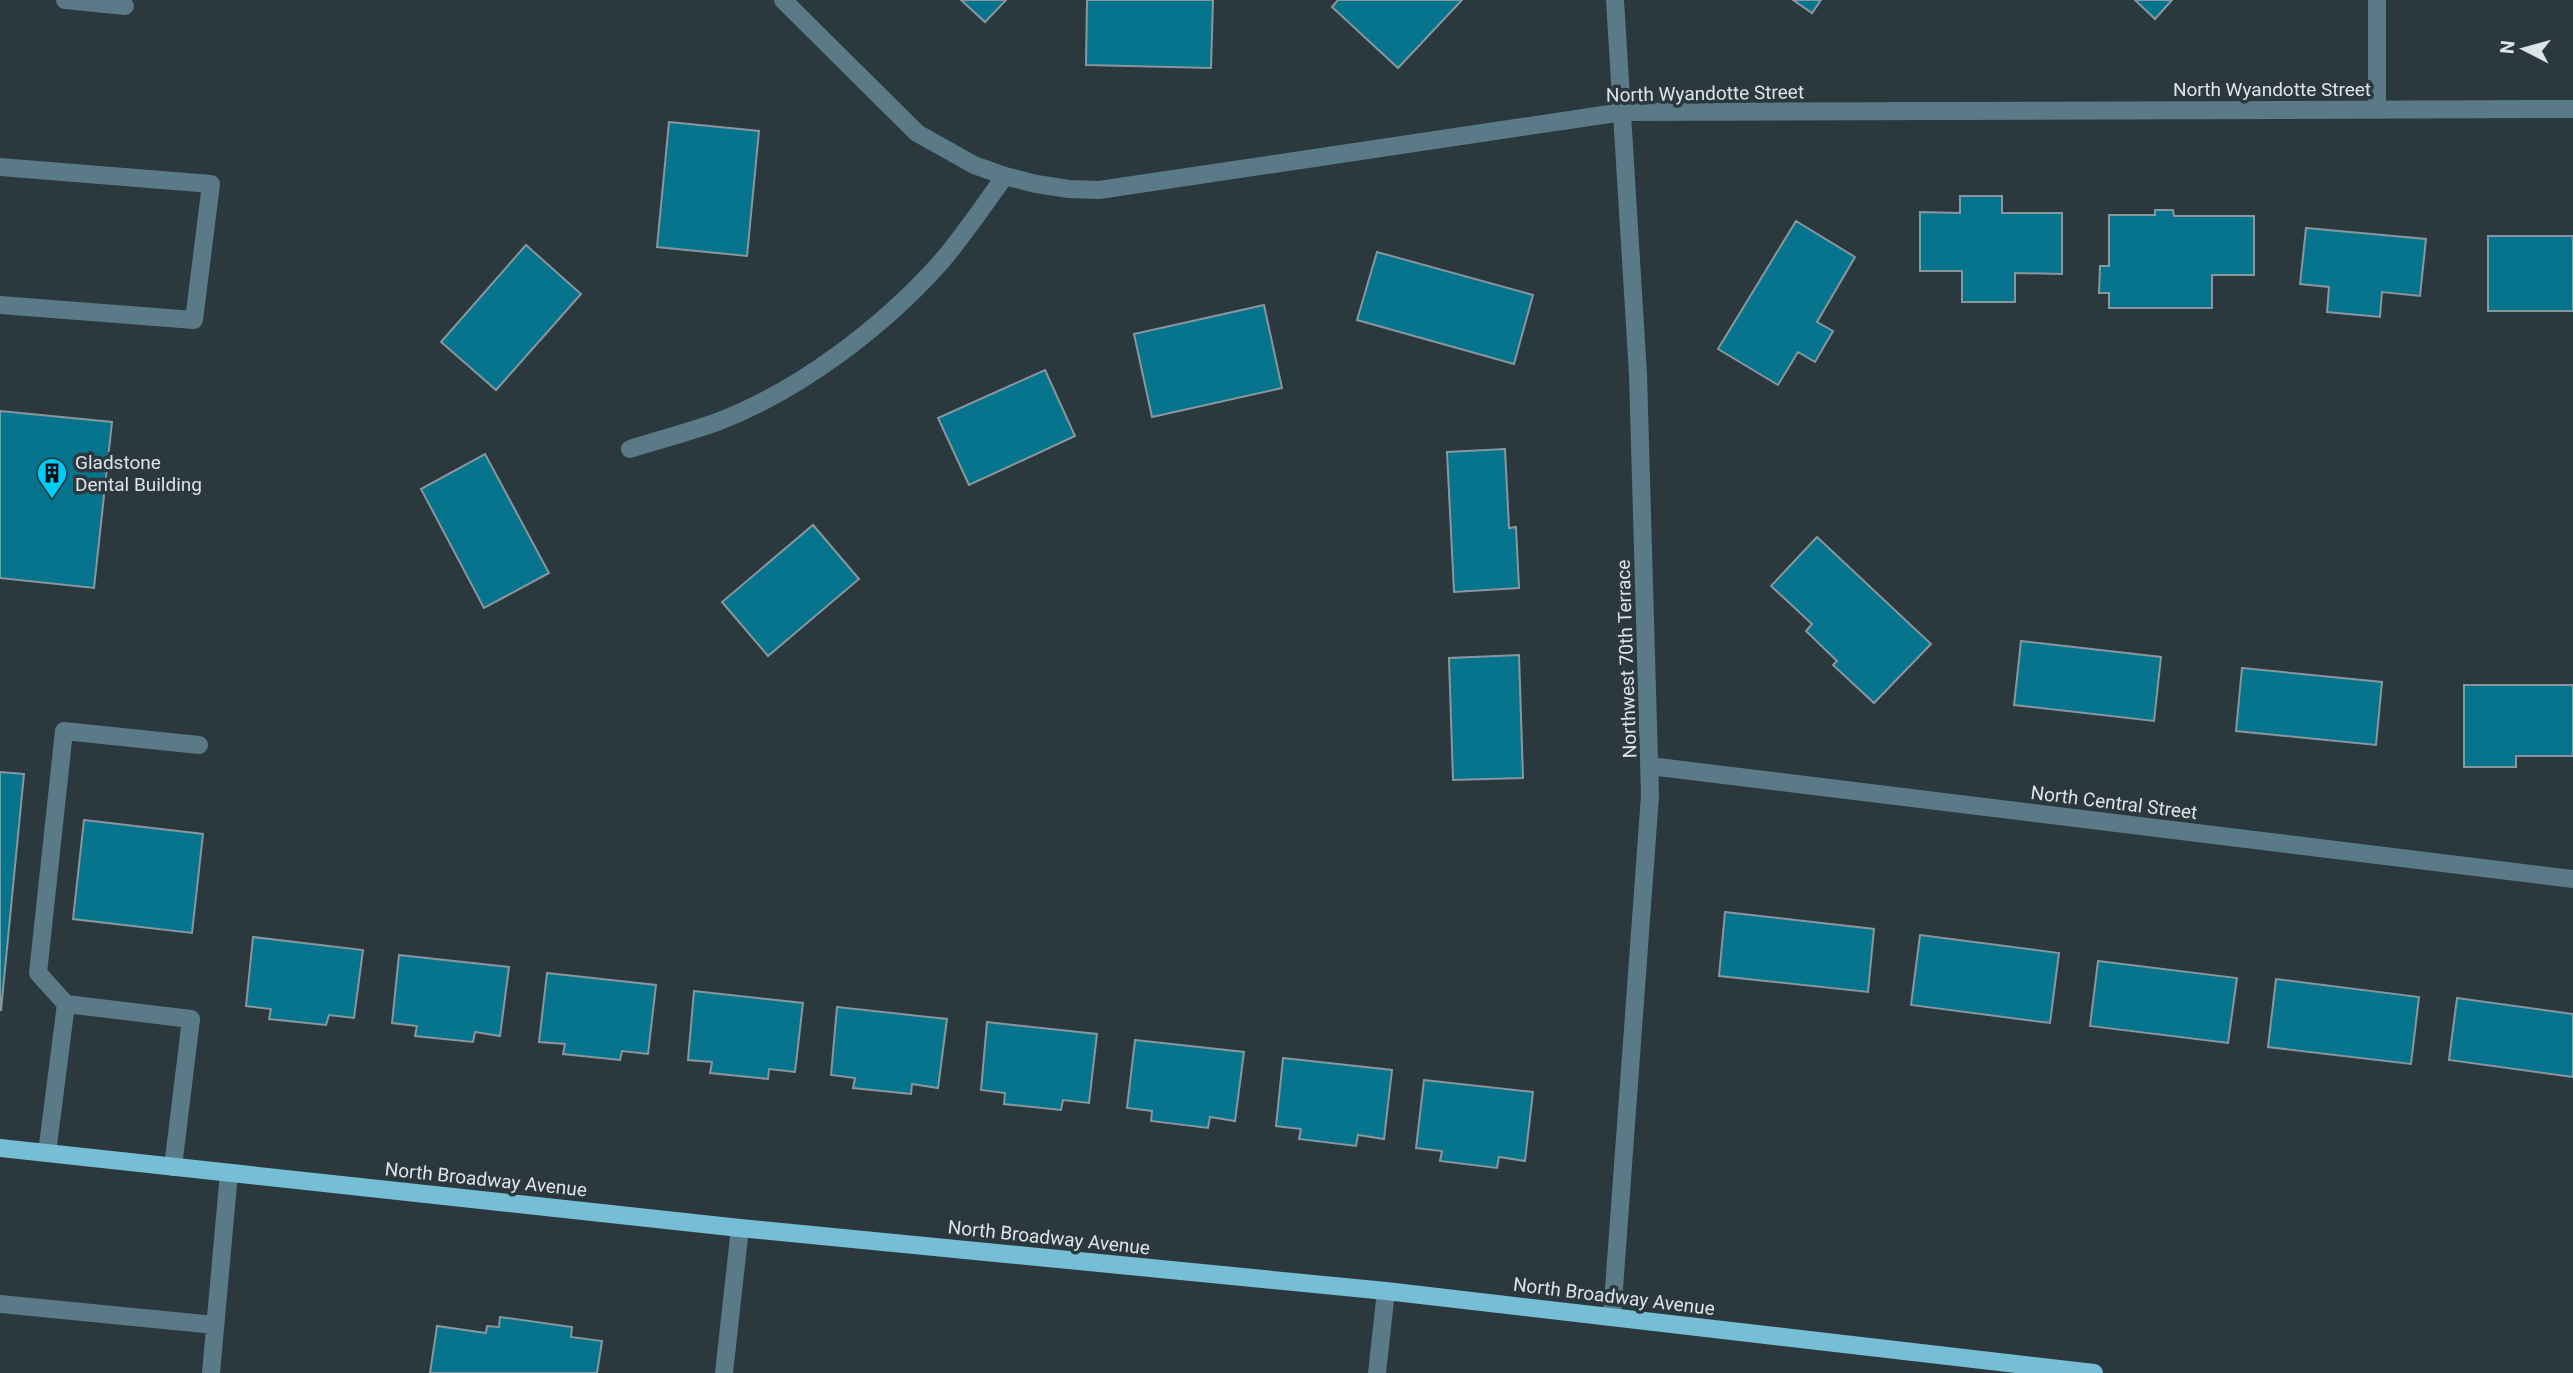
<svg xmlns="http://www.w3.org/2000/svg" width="2573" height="1373" font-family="Roboto,sans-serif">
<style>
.building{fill:#07748e;stroke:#88979d;stroke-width:2}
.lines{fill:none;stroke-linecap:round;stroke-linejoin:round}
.minor{stroke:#597a86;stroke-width:18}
.major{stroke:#76bed6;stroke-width:18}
.labels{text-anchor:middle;stroke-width:7;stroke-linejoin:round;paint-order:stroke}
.street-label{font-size:19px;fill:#dce4e7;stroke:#2b383d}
.poi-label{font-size:19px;fill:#dce4e7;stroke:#2b383d;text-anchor:start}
</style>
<rect width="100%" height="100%" fill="#2b383d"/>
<path class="building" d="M961 0H1006L985 22Z
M1087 0H1213L1211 68 1086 65Z
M1338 0H1462L1398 68 1332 7Z
M1793 0H1821L1812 13Z
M2135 0H2172L2155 19Z
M669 122 759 131 747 256 657 247Z
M1960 196H2002V213H2062V274L2015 273V302H1962V271H1920V212L1960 213Z
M2155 210H2173L2174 216H2254V275H2212V308H2109V293H2099L2100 266H2109V215H2155Z
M1796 221 1855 257 1817 322 1833 331 1815 362 1798 352 1778 385 1718 349Z
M2306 228 2426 239 2420 296 2382 292 2380 317 2327 312 2329 287 2300 284Z
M2488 236H2573V311H2488Z
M526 245 581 294 496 390 441 342Z
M1377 252 1533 295 1514 364 1357 320Z
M1264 305 1282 388 1152 417 1134 334Z
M1045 370 1075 436 969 485 938 418Z
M0 411 112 422 94 588 0 578Z
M1505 449 1509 528 1516 527 1519 588 1454 592 1447 452Z
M485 454 549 573 484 608 421 489Z
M813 525 859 579 768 656 722 602Z
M1817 537 1931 644 1874 703 1833 665 1837 661 1806 631 1812 624 1771 586Z
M2021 641 2161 657 2154 721 2014 705Z
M1519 655 1523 778 1453 780 1449 658Z
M2242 668 2382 682 2376 745 2236 731Z
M2464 685H2573V756H2516V767H2464Z
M0 772 24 774 1 1010H0Z
M84 820 203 834 192 933 73 919Z
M1725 912 1874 929 1868 992 1719 976Z
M1920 935 2059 953 2050 1023 1911 1005Z
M253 937 363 950 354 1018 329 1015 326 1025 269 1019 271 1009 246 1006Z
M399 955 509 967 500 1036 475 1032 473 1042 415 1036 417 1026 392 1023Z
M2098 961 2237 978 2228 1043 2090 1026Z
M547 973 656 985 648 1054 622 1051 620 1060 563 1054 565 1044 539 1042Z
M2276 979 2419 997 2411 1064 2268 1047Z
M694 991 803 1003 795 1072 769 1069 768 1079 710 1073 712 1062 688 1060Z
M2457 998 2573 1014V1077L2449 1060Z
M837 1007 947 1019 938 1088 912 1084 911 1094 853 1088 855 1078 831 1075Z
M987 1022 1097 1034 1089 1103 1063 1100 1061 1110 1004 1104 1005 1093 981 1090Z
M1135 1040 1244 1052 1235 1121 1210 1117 1208 1128 1151 1121 1152 1111 1127 1108Z
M1283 1058 1392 1070 1384 1139 1358 1135 1356 1146 1299 1139 1301 1129 1276 1126Z
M1424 1080 1533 1092 1525 1161 1499 1157 1497 1168 1440 1161 1442 1151 1416 1148Z
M500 1317 572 1327 571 1337 602 1341 597 1373H430L437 1326 486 1333 487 1326 499 1327Z"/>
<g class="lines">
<path class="minor" d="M65 0 125 6
M783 0 917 133 974 165 1005 176 1036 184 1069 189 1099 190 1623 112 2573 109
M2377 0V110
M0 167 211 184 194 320 0 305
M630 449C659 440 689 432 717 422 799 391 883 327 941 262 964 235 984 205 1005 176
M1650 766 2573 879
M66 1004 38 973 64 731 199 745
M47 1153 66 1004 191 1019 173 1167
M0 1304 215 1325
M1612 1316 1650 796 1638 374 1615 0
M211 1373 229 1173
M724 1373 740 1228
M1377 1373 1386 1291"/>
<path class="major" d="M0 1148 740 1228 1386 1291 2094 1373"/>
</g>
<defs>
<g id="building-pin" transform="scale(1.575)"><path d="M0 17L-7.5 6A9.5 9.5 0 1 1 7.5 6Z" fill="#00cbf9" stroke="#2b383d"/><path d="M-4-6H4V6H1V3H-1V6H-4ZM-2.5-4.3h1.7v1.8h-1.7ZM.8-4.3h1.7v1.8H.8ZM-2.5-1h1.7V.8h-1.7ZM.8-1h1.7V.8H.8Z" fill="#111"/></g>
</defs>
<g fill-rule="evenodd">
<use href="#building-pin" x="52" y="473"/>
</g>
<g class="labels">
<g class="street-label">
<text x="2272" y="96">North Wyandotte Street</text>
<text transform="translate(1705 93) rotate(-1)" y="7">North Wyandotte Street</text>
<text transform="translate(1626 659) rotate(-92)" y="7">Northwest 70th Terrace</text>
<text transform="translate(2114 802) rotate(7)" y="7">North Central Street</text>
<text transform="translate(486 1179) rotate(6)" y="7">North Broadway Avenue</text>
<text transform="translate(1049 1237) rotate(6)" y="7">North Broadway Avenue</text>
<text transform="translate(1614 1296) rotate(7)" y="7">North Broadway Avenue</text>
</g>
<g class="poi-label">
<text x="75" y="469">Gladstone<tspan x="75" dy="22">Dental Building</tspan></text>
</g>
</g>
<g transform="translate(2524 49) rotate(276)" stroke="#2b383d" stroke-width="5" paint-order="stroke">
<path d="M0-5L12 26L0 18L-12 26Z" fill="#dce4e7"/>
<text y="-10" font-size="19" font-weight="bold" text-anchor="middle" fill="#dce4e7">N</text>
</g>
</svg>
